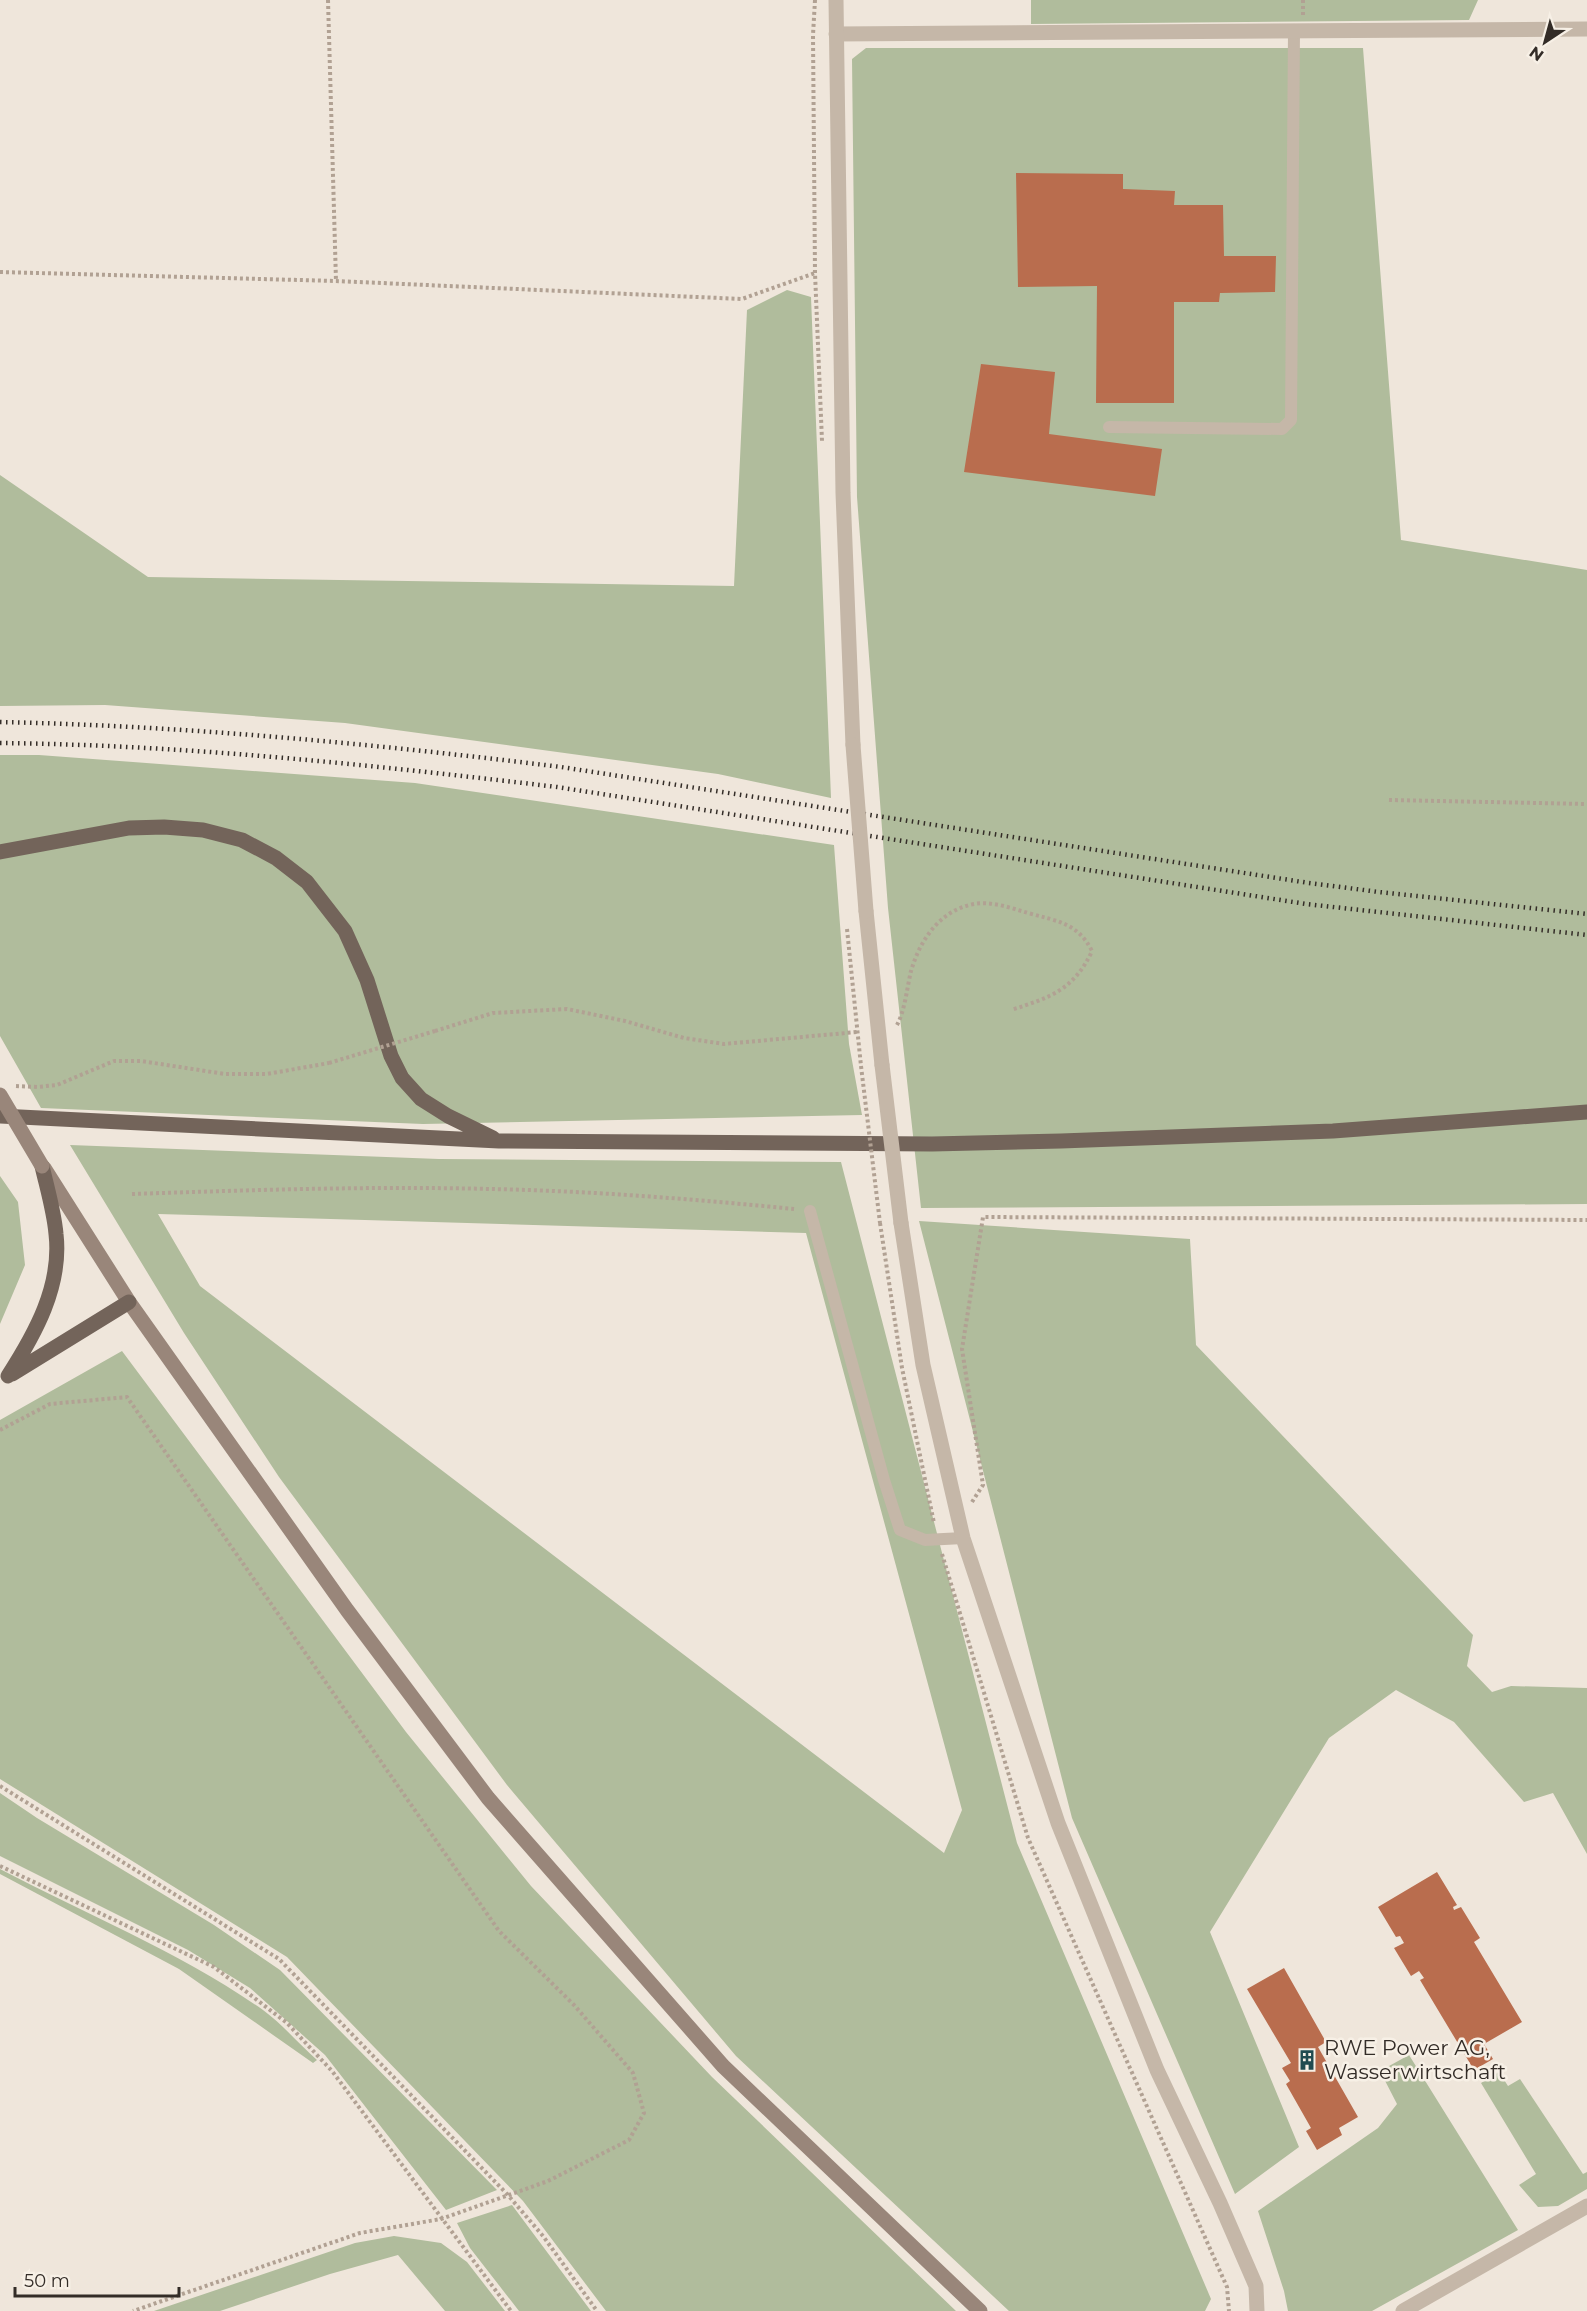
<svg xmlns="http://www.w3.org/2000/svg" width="1587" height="2311" font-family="Montserrat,sans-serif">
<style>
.green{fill:#b0bc9c;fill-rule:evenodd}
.building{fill:#b96d4e}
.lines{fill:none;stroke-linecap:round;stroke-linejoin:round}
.path{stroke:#b1a193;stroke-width:4;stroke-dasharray:3 3;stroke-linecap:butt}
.service{stroke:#c5b7a8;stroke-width:12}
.minor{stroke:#c5b7a8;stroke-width:15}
.tertiary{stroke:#c5b7a8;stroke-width:15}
.secondary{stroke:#99867a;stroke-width:15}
.primary{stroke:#73645a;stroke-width:15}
.rail{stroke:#332c27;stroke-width:4.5;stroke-dasharray:1.5 4.5;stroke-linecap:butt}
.path-bridge{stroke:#b1a193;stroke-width:4;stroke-dasharray:3 3;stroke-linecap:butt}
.tertiary-bridge{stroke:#c5b7a8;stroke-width:15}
.secondary-bridge{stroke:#99867a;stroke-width:15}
.labels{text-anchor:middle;stroke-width:5;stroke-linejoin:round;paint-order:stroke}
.poi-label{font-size:21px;fill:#332c27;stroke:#f7f0e6;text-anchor:start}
</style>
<rect width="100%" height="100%" fill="#efe6db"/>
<path class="green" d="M1031 0H1478L1469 20 1031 24Z
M866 48H1363L1401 540 1587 570V1204L921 1208 888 908 857 497 852 59Z
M787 290 811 297 831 798 718 774 345 723 105 705 0 706V475L148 577 734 586 747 310Z
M0 755H39L415 783 834 845 849 1044 862 1115 423 1124 41 1108 0 1036Z
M70 1145 439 1159 841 1162 1017 1843 1211 2299 1205 2311H1009L736 2056 507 1785 279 1477 184 1333ZM158 1214 806 1233 962 1810 944 1853 200 1286Z
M0 1176 18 1202 25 1265 0 1324Z
M919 1221 1190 1239 1196 1345 1473 1635 1467 1666 1492 1692 1511 1686 1587 1688V1854L1553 1793 1524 1802 1454 1722 1396 1690 1329 1738 1210 1932 1299 2147 1235 2194 1072 1818Z
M122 1351 406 1732 531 1886 712 2077 956 2311H606L523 2201 287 1957 0 1779V1420Z
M0 1793 37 1818 214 1925 280 1970 497 2190 446 2210 325 2055 250 1988 188 1950 0 1856Z
M0 1869C88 1915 182 1953 263 2010 282 2024 299 2044 317 2060L313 2063 179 1969 0 1874Z
M1409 2055 1518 2230 1372 2311H1288L1284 2291 1258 2211 1378 2128 1397 2104 1380 2071Z
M1499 2072 1508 2086 1520 2079 1583 2174 1587 2172V2189L1558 2206 1538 2207 1519 2185 1536 2174 1481 2083Z
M512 2205 591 2311H519L470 2248 457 2223Z
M394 2236 441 2243 467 2262 505 2311H445L398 2255 330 2274 220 2311H154L355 2243Z"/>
<path class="building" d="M1016 173 1123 174V189L1175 191 1174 205H1223L1224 256H1276L1275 292 1220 293 1219 302H1174V403H1096L1097 286 1018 287Z
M981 364 1055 372 1049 434 1162 449 1155 496 964 472Z
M1437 1872 1457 1905 1453 1907 1454 1910 1461 1907 1480 1938 1474 1942 1522 2022 1484 2044 1493 2059 1474 2070 1420 1980 1424 1978 1419 1971 1411 1976 1394 1948 1404 1943 1400 1936 1396 1937 1378 1907Z
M1284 1968 1326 2042 1318 2047 1358 2117 1339 2128 1342 2135 1317 2150 1306 2131 1311 2128 1286 2084 1290 2081 1282 2068 1291 2063 1247 1989Z"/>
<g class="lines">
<path class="path" d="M328 0 336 281
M815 0 813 35 815 273 822 441
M1303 0V15
M0 272 336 281 742 299 815 273
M1389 800 1587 804
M847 929 861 1066
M897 1025C905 1010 907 988 911 971 920 940 940 910 974 904 992 901 1011 908 1028 913 1057 921 1078 923 1092 951 1074 990 1049 998 1011 1010
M435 1031 493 1013 567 1009 625 1021 684 1038 724 1044 857 1032
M16 1086 37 1087 57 1085 114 1061H141L225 1074H267L329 1063
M132 1194C252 1190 371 1186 491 1189 592 1191 693 1199 794 1209
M880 1223 902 1368 934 1523
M0 1430 50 1404 127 1397 499 1931 574 2005 633 2073 644 2113 629 2140 548 2181 441 2219 360 2233 133 2311
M972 1502 983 1485 962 1349 983 1217 1587 1220
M942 1554 1028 1838 1227 2287 1229 2311
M0 1786 279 1959 507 2194 543 2236 597 2311
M0 1866 214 1967 287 2023 332 2071 511 2311"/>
<path class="service" d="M1109 427 1282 429 1291 420 1294 31
M810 1211 884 1480 900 1530 925 1540 963 1538"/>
<path class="minor" d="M836 34 1587 29
M1403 2311 1587 2206"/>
<path class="tertiary" d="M836 0 843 493 853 745
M866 911 882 1065
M901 1223 923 1365 963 1538 1058 1823 1157 2070 1220 2203 1256 2286 1257 2311"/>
<path class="secondary" d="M44 1168 129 1302 347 1610 488 1798 723 2066 980 2311"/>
<path class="primary" d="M0 852 129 828 164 827 203 830 242 840 276 858 307 882 345 931 367 980 391 1056 402 1078 421 1099 448 1116 493 1138
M0 1116 499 1141 932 1144 1061 1141 1333 1131 1587 1112
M12 1374 129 1302
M8 1376C35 1334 62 1286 56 1234 54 1211 47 1188 42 1166"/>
<path class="rail" d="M0 722C188 726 375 744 561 767L1309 883 1379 892 1587 914
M0 743C187 745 372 765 557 787L1306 904 1587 935"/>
<path class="path-bridge" d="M329 1063 435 1031
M861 1066 880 1223"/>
<path class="tertiary-bridge" d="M853 745 866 911
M882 1065 901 1223"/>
<path class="secondary-bridge" d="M0 1095 42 1166"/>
</g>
<defs>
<g id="building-bare" transform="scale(1.62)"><path d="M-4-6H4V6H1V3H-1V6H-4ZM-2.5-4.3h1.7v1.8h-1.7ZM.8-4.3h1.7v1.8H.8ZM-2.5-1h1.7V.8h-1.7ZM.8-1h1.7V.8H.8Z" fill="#214b50" stroke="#f7f0e6" stroke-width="2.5" paint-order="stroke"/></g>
</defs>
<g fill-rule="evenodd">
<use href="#building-bare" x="1307" y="2060"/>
</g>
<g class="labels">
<g class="poi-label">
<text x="1324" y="2055">RWE Power AG,<tspan x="1324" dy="24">Wasserwirtschaft</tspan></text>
</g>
</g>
<g transform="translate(1545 42) rotate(216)" stroke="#f7f0e6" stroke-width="4.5" paint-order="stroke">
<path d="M0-4.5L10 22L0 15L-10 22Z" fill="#332c27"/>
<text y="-9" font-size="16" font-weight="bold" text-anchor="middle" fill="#332c27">N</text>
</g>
<path d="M15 2287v9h164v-9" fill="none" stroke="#332c27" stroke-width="3"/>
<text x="24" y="2287" font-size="18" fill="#332c27" stroke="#f7f0e6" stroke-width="4.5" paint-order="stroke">50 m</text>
</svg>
